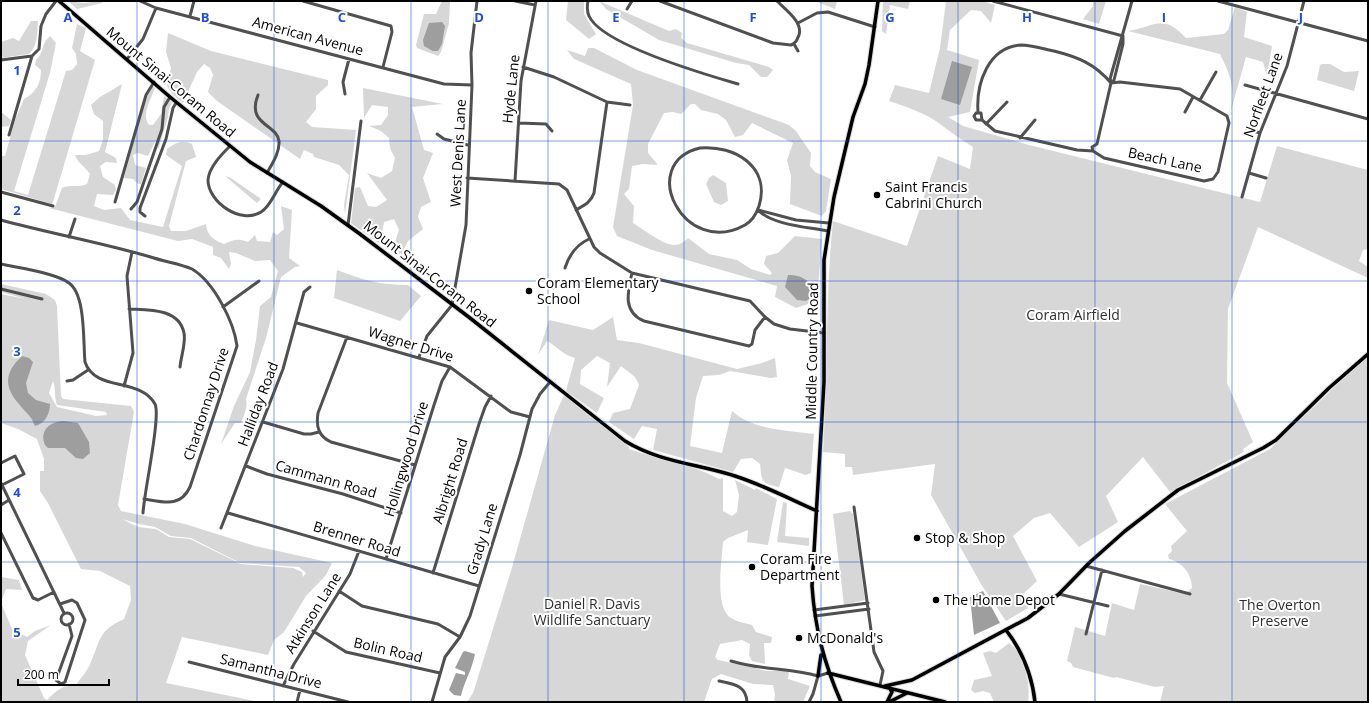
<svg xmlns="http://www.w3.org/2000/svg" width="1369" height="703" font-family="'Open Sans',sans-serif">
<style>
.green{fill:#d7d7d7;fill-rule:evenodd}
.water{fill:#9e9e9e}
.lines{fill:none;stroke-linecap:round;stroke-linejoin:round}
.major-casing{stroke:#dbdbdb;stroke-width:5.5}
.minor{stroke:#505050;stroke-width:3}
.major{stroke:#000;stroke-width:3.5}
.grid{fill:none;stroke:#1d4ed8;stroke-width:1;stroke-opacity:0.55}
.poi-dot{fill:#000;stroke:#fff;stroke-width:1.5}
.labels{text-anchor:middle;stroke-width:4;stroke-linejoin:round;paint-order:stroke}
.street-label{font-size:14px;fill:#000;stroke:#fff}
.poi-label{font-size:14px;fill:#000;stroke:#fff;text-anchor:start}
.park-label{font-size:14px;fill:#2e2e2e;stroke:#fff}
.grid-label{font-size:13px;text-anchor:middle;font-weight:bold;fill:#1d4ed8;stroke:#fff;stroke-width:4;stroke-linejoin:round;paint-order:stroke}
</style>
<rect width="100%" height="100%" fill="#fff"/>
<path class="green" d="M68 1 83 3 102 1V3L77 9Z
M442 1H450L449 23 441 52 438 56 417 48 416 45 424 14H436Z
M568 1H584V14L596 34 589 39 566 20Z
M599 1 669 31 676 29 682 33 681 38 687 43 769 67 773 70 767 77H761L749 65 736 63 659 40 606 9Z
M815 1H837L835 9Z
M883 1H910L908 9 890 5 886 34 882 31Z
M946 1H982L995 5 991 23 981 11 971 10 950 30 947 50 979 60 970 112 948 117 963 126 1029 145 1260 202 1277 146 1368 170V249L1363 250 1359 261 1368 267V278L1258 227 1228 309 1227 383 1253 442 1243 449 1244 452 1170 492 1143 457 1106 496 1118 522 1079 547 1050 513 1034 518 1013 536 1037 581 1021 596 1028 608 1006 621 981 584 931 495 935 464 853 475 852 467H845V454L823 452C828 375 825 297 833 221L907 246 938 156 970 169 973 147C961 140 951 132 940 124 925 113 907 107 889 101L895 85 929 93 940 48Z
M1093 1H1106L1099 24 1083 19 1093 6Z
M1235 7 1247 12 1244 37 1272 46 1267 76 1263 62 1246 57 1230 114C1236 90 1231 76 1220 54L1128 31C1156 26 1163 13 1186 38L1224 34 1228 30Z
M31 21H38C37 33 38 46 29 54L1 58V42L13 38 19 41Z
M77 24 86 28 80 51 95 60 53 202 52 204 1 189V156H5L15 120 24 99C36 93 41 83 41 70L35 65 36 60C45 52 40 45 50 36L56 43 50 73 14 191 28 195 66 71 72 70 77 64 76 54 72 48Z
M168 33 211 51 328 80V85L316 96V109L306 122 312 127 356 130 345 215 344 205 349 175 339 165 314 157 313 154 304 150 300 159 217 101 208 92 213 75 210 68 204 64 197 72 183 103 172 94 167 86 171 68 166 52Z
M588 48H594L637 70 789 125 796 131 811 153 810 166 815 172 831 179 826 211 822 216 790 204 791 176 787 160 793 143 752 123 743 135 735 137 726 120 718 114 701 110 695 104H691L681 114 673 112 664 113 648 144V153L658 165 643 164 632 166 629 189 624 194 634 206 633 223C643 229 663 245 674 245 680 245 684 242 688 238L709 254 737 260 751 269 770 275 772 273 764 264 766 256 778 253 795 236 822 239 817 301 796 308 775 297 777 286 652 250 617 236 613 227 633 105 631 84 574 59 567 50 585 56Z
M1322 64H1330L1344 72 1359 71 1354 91 1317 80 1320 65Z
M122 84 105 152 116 158 117 163 106 162 100 166 103 177 115 185 116 190 113 195 97 194 94 206 104 210 121 208 130 220 163 227 182 166 166 155 167 149C175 143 182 139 192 144L196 157 186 161 169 226 171 231H186L206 224C207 236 214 240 224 244 233 240 238 238 248 242L255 235 257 241 270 242 273 232 277 235 284 229 281 206 292 210 289 258 300 266 295 267 281 277 266 338 246 399C248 407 244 415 241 423H235L221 444 234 406 250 372 256 340 260 306 271 297 278 271 270 260 255 261 236 253 229 252 231 264 229 269 221 258 213 255V247L192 239 178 241 49 208 55 207 62 188C71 184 78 188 87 184L90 174C85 166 78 164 75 155H86L99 151 103 140V121L94 114 91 105 100 97Z
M152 86 155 88C151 99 141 115 149 125H153L161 114 164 96 172 103 169 108 168 117 158 150 156 140 148 156 138 153 133 155 135 165 146 168 141 184H138L133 179 124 178 144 104Z
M363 88 443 104 412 107 424 150 433 153 423 178 431 202 421 207 418 217 423 229 408 241 401 255 392 251 399 230 394 219 384 222 380 244 351 223 355 188 360 187 368 206 376 207 387 200 367 173 381 178 392 171 395 158 390 148 389 138 381 131 369 126 381 125 388 115V107L372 105 364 118Z
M1 112 11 120 9 126 1 127Z
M713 175 726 183 728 201 721 205 714 202 706 184 709 178Z
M225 176 231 178 261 199 257 203Z
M337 270C363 280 380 285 408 285L421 296 400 321 334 298Z
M1 284 46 294 55 300 57 306 61 396 63 399 131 406 134 412 118 505 121 511 185 524 255 546 332 563 326 575 306 596 284 632 274 640 268 655 182 637 166 683 260 702H1V603L12 629 27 637 35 631 51 625 28 641 25 655 44 698 47 700C56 691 62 685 76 685 81 678 88 670 91 662 101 639 98 631 124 619L131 600 130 586 100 571 81 569 48 503 40 491V471H44V459L37 439 18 429 1 423V294L26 299 1 292ZM53 381C56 389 54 397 57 405L106 412 107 415 96 416 57 407 49 393ZM122 519 139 524 155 527 171 536 191 538 240 563 299 567 306 573 303 577 302 572 293 568 241 564 190 539 169 537 156 529 138 527Z
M613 317 617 340 639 343 737 369 762 363 775 358 777 377 771 378 730 371 719 375 703 376 696 398 690 446 722 453 732 411C753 430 786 430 814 434L811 473 806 475 785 468 779 487C761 483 762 482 760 464L752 458 741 459 733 472 653 450 657 429 642 426 634 439 609 422 613 413 630 409 639 385 635 377 621 366 607 387 610 363 597 356 581 370 580 384 604 398 597 413 566 391 575 358C562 354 559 348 547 341L538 355 549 320 593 330Z
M1368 355V702H1160L1164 686 1155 687 1116 677 1114 678 1073 667 1071 663 1067 661 1075 627 1105 636 1112 603 1134 610 1140 584 1185 594 1192 588C1192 574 1182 562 1169 559L1168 555 1172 551 1171 546 1187 531 1165 504 1270 449Z
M564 395 629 447V449C659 460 692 464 719 479L723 478V511L732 516 737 512 739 495 735 480 755 490 756 488 777 499 768 545 747 542 748 530 728 538 723 542C722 560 714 608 731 618 737 622 746 623 752 625L756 632 772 637 771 643H764L765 664 752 661 749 655 750 644 742 640 720 644 715 657 718 660 767 671H789L788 679 810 686 803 702H774L775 695 773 685 753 684 721 674 712 679 704 702H467L473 693 511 571 555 415Z
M783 502 787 503 785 536 809 538V546L777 542Z
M850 511 853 514 865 600 844 605 833 514Z
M1 577 19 580 22 590 6 589 1 602Z
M1009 643C1024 653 1031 685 1028 702H994L990 693 983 691 975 693 971 690 974 680 992 676 983 653 990 651 996 653Z"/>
<path class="water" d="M442 22 445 26 442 44 438 51H433L424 46 423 40 429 23Z
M952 61 972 67 960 105 941 99Z
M788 275C802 275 816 282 812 297L806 301 797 300 785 287Z
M22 356 29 358 33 362 26 383 28 393 36 400 50 404C50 413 45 424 35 426 33 423 33 420 31 418 28 413 22 409 19 404 3 386 5 372 22 356Z
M63 421 78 423 89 442 90 453 83 459 76 458 65 448H48L45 445C39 431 49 422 63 421Z
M983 591 1000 623 974 635 970 597Z
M465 651 475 654C472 670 464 682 461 696L454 695 449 690 456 673 465 675V672L455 668 463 652Z"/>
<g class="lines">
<g class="major-casing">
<path id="major" d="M59 1 170 97 250 162 321 206 360 234 470 318 625 441C659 462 698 464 735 476 763 485 790 499 817 511
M1006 630C1023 652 1032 675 1035 702
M828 673 945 702
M818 676 821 655
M885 686 912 680 1028 618 1059 594 1089 563 1125 531 1178 490 1263 448 1276 440 1329 388 1368 354
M841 702C824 663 815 629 812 586L824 382V260L834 197 853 117 865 84 869 65 878 1
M887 702 892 692 889 687
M889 702 907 693"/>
</g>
<path class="minor" d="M140 1 156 8 444 84 472 85
M303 1 391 26 392 32 383 67
M515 1 535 5
M588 1C587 5 587 12 589 16 602 45 707 75 738 84
M660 1 773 43 791 45C796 43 797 40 799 35 803 22 786 10 777 1
M993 1 1123 36
M1218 1 1368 41
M627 9 632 1
M190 16 194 1
M798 23 817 13 828 12 875 27
M794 44 798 51
M127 59 143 39 156 8
M1 60 32 56 39 49 41 26 46 14 56 1
M523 67 554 77 607 102 630 105
M1111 81 1110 79 1132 1
M1245 85 1368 119
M345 94 343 82 349 59
M258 95C246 125 277 124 279 141 280 152 272 164 267 173
M1200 100 1216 72
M978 112C976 84 988 47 1021 45 1031 45 1044 49 1054 51 1078 57 1095 64 1111 83
M1185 112 1193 97
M982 120 981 113H976L974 116 976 120H982L995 131 1077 150 1093 151 1104 158 1204 181 1213 179 1218 172 1229 123 1227 116 1180 89 1120 82 1111 83
M519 123 546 124 552 131
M986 124 1007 102
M1247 129 1260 133
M437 134 444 139 468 145
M9 135 32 56
M1020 138 1035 120
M230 146C222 154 209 167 208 180 208 202 241 225 261 212 271 206 275 191 283 182
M700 148C735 145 771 167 759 206 756 215 752 221 745 225 684 259 636 163 700 148Z
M1093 151 1092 147 1097 144 1111 83 1114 80 1123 44V36
M1249 173 1266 178
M467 178 559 184 567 190 594 247 600 253 632 273 750 301 765 317 774 324 790 329 824 333
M515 181 521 81 536 1
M1 192 53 206
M1242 197 1260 133 1287 66 1304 1
M115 202 146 95 154 82
M131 209 137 202 162 129 164 107 170 97
M576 210C585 205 591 202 594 193L607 102
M758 210C772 225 808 227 828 231
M758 210 796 220 829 223
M145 216 140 212V208L166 139 173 108 176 103
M1 220C52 234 104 243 154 258 166 262 181 264 192 269 214 282 234 322 237 346L190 487C180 508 164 502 144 499
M348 225 361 121
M69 237 75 219
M1 264C18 268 56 273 69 283 86 295 83 342 85 362 95 392 140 377 155 404 161 416 144 493 143 513
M565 268C569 255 576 245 589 239
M632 273C628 291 622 312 644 321L749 346 752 344 755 330 765 317
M1 289 42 299
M223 307 259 281
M129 309C148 310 179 308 184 333 186 343 181 356 180 367
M297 323 450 367 511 412 530 417
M347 337 318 413C316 426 318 436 331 442L415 465
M419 357 427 336 452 305 466 225 472 85 471 53 477 1
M67 381 73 380 88 370
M124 386 133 353 127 276 132 252
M263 422 304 434H311L319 432
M1 463 15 456 24 474 2 485
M246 466 267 474 343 494 401 513
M1 483 64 613
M1 505 9 500
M854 507 874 652 883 671 880 685
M228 513 479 586
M221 528 283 369 304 292 310 287
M1 533 33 598 38 600 54 592
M386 559 434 405 442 381 450 367
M1086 566 1190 594
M433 573 479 424 485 407 491 396
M339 591 362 606 438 624 460 637
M1059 594 1108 606
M60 604 72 600 77 603 85 620 65 682 61 684 56 680 72 636 69 624
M814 610 868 603
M61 619a6 6 0 1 1 12 0a6 6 0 1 1-12 0Z
M815 616 869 609
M313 631 346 652 440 673
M1086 634 1102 570
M731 661C760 670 789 668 818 676
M189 662 348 702
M818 676 828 673
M719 681C733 684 746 685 747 702
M283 686 294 664 350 574 359 551
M297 702 300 690
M432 702 445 657 460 637 470 616 520 455 532 409 540 394 550 382
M809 702 813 694 818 676"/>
<use href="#major" class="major"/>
</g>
<path class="grid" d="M137 1V702M274 1V702M411 1V702M548 1V702M684 1V702M821 1V702M958 1V702M1095 1V702M1232 1V702M1 141H1368M1 281H1368M1 422H1368M1 562H1368"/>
<g class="poi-dot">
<circle cx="877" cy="195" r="4"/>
<circle cx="529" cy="291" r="4"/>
<circle cx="917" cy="538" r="4"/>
<circle cx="752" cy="567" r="4"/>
<circle cx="936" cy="600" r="4"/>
<circle cx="799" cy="638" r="4"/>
</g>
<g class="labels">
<g class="street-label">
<text transform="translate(308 36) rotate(15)" y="5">American Avenue</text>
<text transform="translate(171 82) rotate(40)" y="5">Mount Sinai-Coram Road</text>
<text transform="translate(511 89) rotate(-84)" y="5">Hyde Lane</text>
<text transform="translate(1263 95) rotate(-70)" y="5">Norfleet Lane</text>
<text transform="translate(458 153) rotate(-87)" y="5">West Denis Lane</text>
<text transform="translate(1165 160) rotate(12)" y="5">Beach Lane</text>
<text transform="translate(430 274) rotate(38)" y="5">Mount Sinai-Coram Road</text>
<text transform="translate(411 344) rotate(17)" y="5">Wagner Drive</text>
<text transform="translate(812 351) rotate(-89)" y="5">Middle Country Road</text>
<text transform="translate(206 404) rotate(-72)" y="5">Chardonnay Drive</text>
<text transform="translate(258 404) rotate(-69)" y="5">Halliday Road</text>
<text transform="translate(406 459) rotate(-73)" y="5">Hollingwood Drive</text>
<text transform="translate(326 479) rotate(16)" y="5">Cammann Road</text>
<text transform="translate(450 481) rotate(-73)" y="5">Albright Road</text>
<text transform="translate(357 539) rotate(17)" y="5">Brenner Road</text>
<text transform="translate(482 539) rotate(-73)" y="5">Grady Lane</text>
<text transform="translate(313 613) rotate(-58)" y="5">Atkinson Lane</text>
<text transform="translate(388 650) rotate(13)" y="5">Bolin Road</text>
<text transform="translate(271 671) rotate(14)" y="5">Samantha Drive</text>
</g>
<g class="poi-label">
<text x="885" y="192">Saint Francis<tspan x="885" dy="16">Cabrini Church</tspan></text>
<text x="537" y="288">Coram Elementary<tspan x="537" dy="16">School</tspan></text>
<text x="925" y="543">Stop &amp; Shop</text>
<text x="760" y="564">Coram Fire<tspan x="760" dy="16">Department</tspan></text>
<text x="944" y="605">The Home Depot</text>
<text x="807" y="643">McDonald's</text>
</g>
<g class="park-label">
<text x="1073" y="320">Coram Airfield</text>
<text x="592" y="609">Daniel R. Davis<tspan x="592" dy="16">Wildlife Sanctuary</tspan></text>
<text x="1280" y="610">The Overton<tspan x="1280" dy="16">Preserve</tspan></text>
</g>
</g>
<g class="grid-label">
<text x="68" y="22">A</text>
<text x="205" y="22">B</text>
<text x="342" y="22">C</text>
<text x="479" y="22">D</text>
<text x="616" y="22">E</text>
<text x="753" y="22">F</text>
<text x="890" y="22">G</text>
<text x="1027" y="22">H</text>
<text x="1164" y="22">I</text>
<text x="1301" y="22">J</text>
<text x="17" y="75">1</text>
<text x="17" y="215">2</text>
<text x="17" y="356">3</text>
<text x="17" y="497">4</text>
<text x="17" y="637">5</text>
</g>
<rect width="1369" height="703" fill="none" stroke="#000000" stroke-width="4"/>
<path d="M18 679v6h91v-6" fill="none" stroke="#000000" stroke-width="2"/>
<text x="24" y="679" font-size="12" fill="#000000" stroke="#ffffff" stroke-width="3" paint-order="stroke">200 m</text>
</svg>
